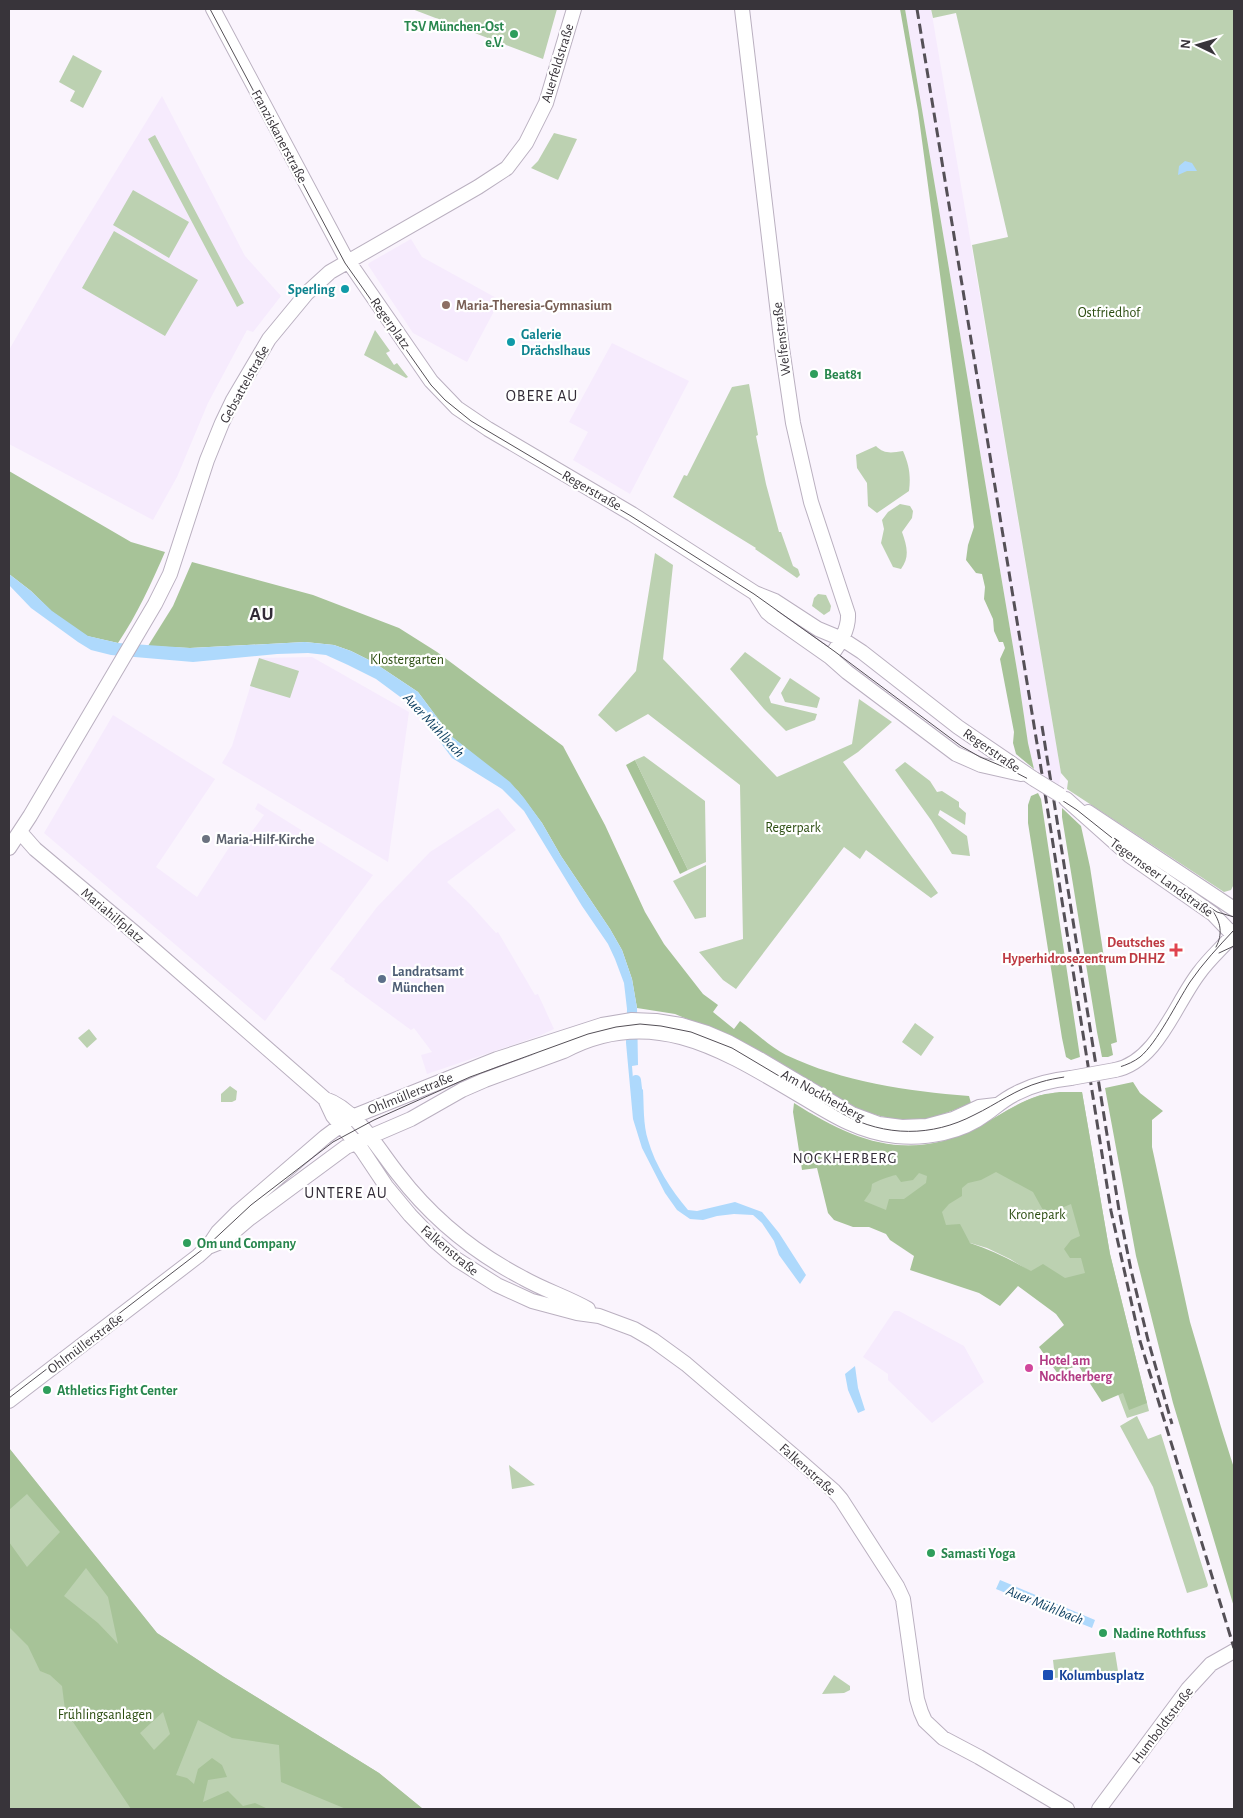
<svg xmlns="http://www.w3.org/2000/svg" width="1243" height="1818" font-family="'Alegreya Sans',sans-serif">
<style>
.built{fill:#f6ebfd}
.green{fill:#bcd1b1}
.forest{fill:#a7c398;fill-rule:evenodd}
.water{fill:#aed9fc}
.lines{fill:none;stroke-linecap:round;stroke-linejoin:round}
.canal{stroke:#aed9fc;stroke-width:10}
.secondary-casing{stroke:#bab0c0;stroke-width:16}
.secondary{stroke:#fff;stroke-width:14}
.tram{stroke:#555057;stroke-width:1}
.rail{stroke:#555057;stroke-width:3;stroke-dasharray:10 5;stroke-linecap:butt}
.secondary-bridge-casing{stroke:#bab0c0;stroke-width:16;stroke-linecap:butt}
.secondary-bridge{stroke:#fff;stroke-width:14}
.leisure-dot{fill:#2e9e5b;stroke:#fff;stroke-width:2}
.culture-dot{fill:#0f9aa8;stroke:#fff;stroke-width:2}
.education-dot{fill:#8d6e63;stroke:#fff;stroke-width:2}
.worship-dot{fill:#6b7280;stroke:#fff;stroke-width:2}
.health-dot{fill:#e0444e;stroke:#fff;stroke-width:2}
.service-dot{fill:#5c6f8a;stroke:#fff;stroke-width:2}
.hotel-dot{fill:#d1479c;stroke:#fff;stroke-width:2}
.transit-dot{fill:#1a4fb4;stroke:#fff;stroke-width:2}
.labels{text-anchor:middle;stroke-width:4.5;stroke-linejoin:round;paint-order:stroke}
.leisure-label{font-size:14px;font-weight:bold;fill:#27864d;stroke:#fff;text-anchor:start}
.street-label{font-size:14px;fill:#38343a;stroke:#fff}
.culture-label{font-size:14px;font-weight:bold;fill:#0d838f;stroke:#fff;text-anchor:end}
.education-label{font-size:14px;font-weight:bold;fill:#785e54;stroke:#fff;text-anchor:start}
.park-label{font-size:14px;fill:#2a4c0f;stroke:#fff}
.worship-label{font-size:14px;font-weight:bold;fill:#5b616d;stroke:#fff;text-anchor:start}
.health-label{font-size:14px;font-weight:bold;fill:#be3a42;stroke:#fff;text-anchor:end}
.service-label{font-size:14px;font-weight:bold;fill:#4e5e75;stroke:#fff;text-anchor:start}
.hotel-label{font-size:14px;font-weight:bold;fill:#b23c85;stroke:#fff;text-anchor:start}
.transit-label{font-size:14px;font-weight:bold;fill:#164399;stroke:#fff;text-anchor:start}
.water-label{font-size:15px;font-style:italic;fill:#124364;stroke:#fff}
.neighbourhood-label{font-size:15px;letter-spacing:1px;fill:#322b37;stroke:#fff}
.quarter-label{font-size:16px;letter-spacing:1px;fill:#322b37;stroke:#fff}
.district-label{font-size:19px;font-weight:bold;letter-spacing:1px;fill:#322b37;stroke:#fff}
</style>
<rect width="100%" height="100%" fill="#faf4fd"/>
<path class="built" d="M905 9H931L1061 773 1059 785 1034 769 1028 743 1019 682Z
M162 96 245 256 281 296 253 332 247 330 208 403 177 477 153 520 9 444V350L60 262Z
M411 239 422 257 500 300 467 362 413 333 368 265 369 263Z
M612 343 689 381 630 494 573 460 588 432 569 422Z
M312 657 409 712 388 862 222 763 232 746 259 658Z
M113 715 215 779 156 867 197 897 234 840 242 845 264 815 255 809 258 803 373 875 265 1021 44 833Z
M498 808 516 830 447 882 470 904 496 933 498 932 535 995 538 994 554 1029 539 1036 427 1074 421 1055 432 1052 414 1028 411 1030 344 981 345 979 330 969 377 907 430 852Z
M894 1311H899L964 1346 984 1382 932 1423 888 1380V1374L863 1357Z"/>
<path class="green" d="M412 9H557L543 59Z
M931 9H1234V884L1231 890 1224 892 1067 789 1068 781 1061 773 972 245 1008 237 956 13 933 18Z
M73 55 102 71 83 108 70 101 75 91 59 82Z
M554 133 577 139 558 180 531 168 538 161Z
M155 135 244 303 237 307 148 139Z
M133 190 189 222 169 258 113 225Z
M114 231 198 280 165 336 82 288Z
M375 330 390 351 386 353 394 365 397 363 408 377 406 378 364 355Z
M749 384 758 435 756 436 766 484 779 532H781L793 566 798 569 800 575 797 578 755 549 756 548 673 497 684 475 687 476 732 387Z
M876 446C884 454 891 453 903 451 909 465 911 475 909 491L877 513 868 506 867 483 857 468 856 455Z
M900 504 910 506 913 511 912 518 902 532C907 546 910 557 901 569L893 567 881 543 884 529 882 520 888 512Z
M655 553 673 565 663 659 777 777 852 744 859 699 892 722 858 752 843 762 938 893 931 898 866 850 860 859 844 847 736 989 723 980 699 952 743 939 740 785 648 714 616 732 598 715 636 671Z
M818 594 826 595 831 606 830 611 824 615 812 606 814 598Z
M745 652 781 678 769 697 771 703 817 714 815 720 786 731 764 709 730 669Z
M259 658 299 671 290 698 250 686Z
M790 678 820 698 817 708 785 702 781 693Z
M644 756 705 801 706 862 688 870 635 760Z
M905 762 930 781 937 792 942 791 959 802V807L966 813 965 825 940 810 938 815 967 836 970 856 952 854 931 820 895 770Z
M706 865V917L695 919 673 881Z
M915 1023 934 1037 921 1056 902 1042Z
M89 1029 97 1039 87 1048 78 1038Z
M230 1086 237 1091 236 1100 232 1102H221V1094Z
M1060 1092H1082L1110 1254 1149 1411 1127 1418 1102 1352 1031 1272 1010 1259 987 1248 947 1236 843 1195 810 1113C863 1148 920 1158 976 1128 996 1118 1016 1103 1038 1096 1044 1094 1053 1093 1060 1092Z
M1137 1416 1148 1439 1161 1434 1208 1585 1207 1587 1187 1593 1153 1487 1120 1426Z
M9 1448 157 1633 224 1677 379 1773 423 1809H9Z
M509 1465 535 1485 512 1489Z
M1115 1652 1118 1671 1055 1678 1053 1660Z
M834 1675 850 1686V1690L844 1693 822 1694Z"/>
<path class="forest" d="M900 9H905L1019 682 1028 743 1034 769 1016 754 1013 743 1014 732 1000 659 1005 648 1003 642H999L994 631 993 619 984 599 985 587 982 574 976 573 966 560 968 545 974 527 918 111Z
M9 471 131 542 165 552C151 584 137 615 118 643L87 636 72 626 51 611 31 591 9 574Z
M192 562 313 595 399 628 437 652 563 746 605 825 645 912 664 944 703 994 718 1005 713 1012 734 1029 740 1021C755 1032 770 1047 786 1055 843 1082 907 1091 969 1096L971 1103C959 1108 947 1113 935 1117 910 1125 883 1118 859 1109L711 1029 675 1014 637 1008 632 979 622 950 610 929 561 856 542 823 518 791 451 736 418 692 373 662 351 651 334 645 305 642 190 648 148 646 173 606Z
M635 760 688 870 680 874 626 765Z
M1038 793 1041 799 1080 1057 1071 1060 1066 1057 1062 1038 1028 823V805L1031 796Z
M1062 808 1081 826 1090 867 1117 1042 1111 1044 1113 1055 1108 1057H1102L1097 1032 1062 817Z
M1133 1082 1140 1093 1163 1111 1152 1120V1147L1190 1322 1221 1427 1234 1468V1607L1173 1403 1136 1256 1105 1088Z
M1060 1092H1082L1110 1254 1147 1403 1129 1410 1123 1393 1102 1402 1078 1365 1058 1374 1039 1347 1064 1325 1056 1314 1018 1286 1000 1306 979 1293 910 1270 914 1256 890 1240 886 1234 869 1227H853L834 1220 828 1213 817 1168 802 1170 793 1112 794 1103C854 1141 908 1163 976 1128 996 1118 1016 1103 1038 1096 1044 1094 1053 1093 1060 1092ZM996 1172 1033 1192 1049 1221 1056 1220 1064 1207 1071 1204 1080 1236 1071 1240 1064 1249 1070 1258H1081L1085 1273 1065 1278 1043 1264 1031 1271C1011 1260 992 1250 970 1243L960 1224 946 1225 942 1212 949 1204 962 1196V1188L968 1183 981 1180ZM919 1173 927 1176 926 1183 904 1199H889L886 1210 864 1201 871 1191 872 1184C877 1181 890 1176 896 1175L901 1182 913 1180Z
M9 1448 157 1633 224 1677 379 1773 423 1809H346L281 1782 279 1745 232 1738 198 1720 176 1775 187 1778 194 1784 198 1769 212 1758 222 1765 227 1777 208 1780 203 1802 228 1791 243 1806 255 1803 268 1809H131L65 1710 62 1686 50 1675 40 1671 28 1646 9 1627V1542L27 1567 60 1532 27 1494 9 1510ZM86 1568 108 1597 118 1644 98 1623 64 1596ZM163 1712 170 1734 154 1750 140 1733Z"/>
<path class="water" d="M1185 161 1192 163 1197 171H1187L1178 175 1179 166Z
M9 574 31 591 52 611 88 636 118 643 190 648 305 642 334 645 351 651 373 662 418 692 451 736 510 782 524 798 542 823 561 856 610 929 622 950 632 979 637 1008 638 1065 632 1066 633 1079 643 1090C644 1106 643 1125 648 1140 655 1165 671 1190 688 1210L697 1211 735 1202 762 1212 779 1233 806 1275 800 1284 779 1255 774 1241 762 1223 753 1215 734 1214 717 1216 703 1220 690 1219 677 1210 665 1193 642 1148 633 1119 626 1043 627 1009 624 983 615 959 608 944 582 906 524 811 502 789 452 758 421 716 403 699 376 679 348 665 326 655 308 653 277 654 193 662 111 655 91 650 78 642 31 608 9 585Z
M855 1366 858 1388 865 1410 858 1413 848 1390 845 1374Z
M1000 1580 1095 1620 1092 1628 996 1589Z"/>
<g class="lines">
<path class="canal" d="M636 1080 638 1097"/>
<g class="secondary-casing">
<path id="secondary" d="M213 9 344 255 431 381 457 408 488 429 632 514 755 593 775 601 818 629 842 639 862 652 958 727 1034 779
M742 9 782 348 793 423 811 502 848 614C849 630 839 645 830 657
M755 593 767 612 773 617 830 657 847 672 956 754 981 765 1021 774
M1066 799 1130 856 1213 914 1234 936
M1088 812 1234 909
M20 832 35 849 135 933 325 1099C356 1109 378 1149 398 1174 431 1217 475 1253 523 1278 544 1290 567 1297 588 1309
M9 848 30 816 155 604 170 574 207 460 222 423 233 400 269 339 307 293 330 272 478 187 507 168 526 143 546 103 574 9
M1115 1070C1157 1062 1175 1004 1199 973 1209 959 1222 948 1233 935L1234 931
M325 1099 333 1116 362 1150 386 1186 410 1215 435 1241 456 1259 497 1285 532 1301 577 1313 599 1316 634 1329 653 1340 686 1364 801 1462 834 1491 841 1499 897 1586 903 1599 917 1699 921 1712 925 1721 943 1738 979 1757 1067 1809
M208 1247 223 1241 250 1218 346 1147 411 1119 462 1090 485 1080 564 1051C655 1002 729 1054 806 1099 834 1116 862 1133 896 1136 926 1139 961 1133 986 1114 997 1106 1004 1099 1017 1093 1034 1084 1052 1080 1071 1078
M9 1401 198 1256 208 1247 218 1232 238 1212 325 1137 352 1117 497 1059 602 1025 632 1020 656 1021 681 1025 707 1033 728 1042 761 1060 852 1114 879 1124 902 1127 927 1126 953 1119 979 1107 996 1105
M1099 1809 1188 1689 1211 1664 1234 1651"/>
</g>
<use href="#secondary" class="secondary"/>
<path class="tram" d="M210 9 345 263 431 385 445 400 471 421 631 516 754 594 834 651 961 746 980 757 1011 770 1034 782 1077 810 1150 868 1217 912 1234 917
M1212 910C1221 922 1223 934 1216 947
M1219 953 1234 946
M9 1398 207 1246 251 1205 333 1142 374 1120 470 1077 588 1034 616 1027 640 1024 661 1026 691 1032 732 1048 843 1114C885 1137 932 1137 974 1115 997 1104 1016 1089 1041 1082 1070 1073 1117 1075 1140 1057 1157 1043 1177 1002 1190 982 1203 963 1219 946 1234 930"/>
<path class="rail" d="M917 9 1041 768 1111 1211 1140 1341 1234 1648
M1042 726 1119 1210 1131 1270 1148 1340 1172 1424"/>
<g class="secondary-bridge-casing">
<path id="secondary-bridge" d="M1034 779 1060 795
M1071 1078 1115 1070"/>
</g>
<use href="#secondary-bridge" class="secondary-bridge"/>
</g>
<g class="leisure-dot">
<circle cx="514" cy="34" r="5"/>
<circle cx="814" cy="374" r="5"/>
<circle cx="187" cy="1243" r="5"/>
<circle cx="47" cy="1390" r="5"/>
<circle cx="931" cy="1553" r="5"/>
<circle cx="1103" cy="1633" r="5"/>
</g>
<g class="culture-dot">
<circle cx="345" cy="289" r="5"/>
<circle cx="511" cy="342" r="5"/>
</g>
<circle class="education-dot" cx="446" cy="305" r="5"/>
<circle class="worship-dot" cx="206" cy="839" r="5"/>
<path class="health-dot" d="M1173.5 942.5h5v5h5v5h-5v5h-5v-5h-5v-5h5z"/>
<circle class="service-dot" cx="382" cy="979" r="5"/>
<circle class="hotel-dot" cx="1029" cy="1368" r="5"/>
<rect class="transit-dot" x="1042" y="1669" width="12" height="12" rx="2.5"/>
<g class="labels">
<g class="leisure-label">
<text x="504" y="31" text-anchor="end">TSV München-Ost<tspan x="504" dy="16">e.V.</tspan></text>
<text x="824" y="379">Beat81</text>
<text x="197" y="1248">Om und Company</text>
<text x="57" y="1395">Athletics Fight Center</text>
<text x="941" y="1558">Samasti Yoga</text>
<text x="1113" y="1638">Nadine Rothfuss</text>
</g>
<g class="street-label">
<text transform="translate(557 63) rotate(-73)" y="5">Auerfeldstraße</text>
<text transform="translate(280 136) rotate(62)" y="5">Franziskanerstraße</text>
<text transform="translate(391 323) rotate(55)" y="5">Regerplatz</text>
<text transform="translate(781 339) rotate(-97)" y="5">Welfenstraße</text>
<text transform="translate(244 384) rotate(-61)" y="5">Gebsattelstraße</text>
<text transform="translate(592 490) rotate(30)" y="5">Regerstraße</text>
<text transform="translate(992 750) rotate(35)" y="5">Regerstraße</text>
<text transform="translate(1162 877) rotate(36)" y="5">Tegernseer Landstraße</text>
<text transform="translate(113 915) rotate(40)" y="5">Mariahilfplatz</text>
<text transform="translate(410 1093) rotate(-22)" y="5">Ohlmüllerstraße</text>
<text transform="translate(823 1095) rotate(29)" y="5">Am Nockherberg</text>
<text transform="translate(450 1250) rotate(40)" y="5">Falkenstraße</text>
<text transform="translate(85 1343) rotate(-37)" y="5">Ohlmüllerstraße</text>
<text transform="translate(808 1469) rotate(42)" y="5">Falkenstraße</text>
<text transform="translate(1162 1725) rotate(-53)" y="5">Humboldtstraße</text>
</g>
<g class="culture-label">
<text x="335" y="294">Sperling</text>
<text x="521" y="339" text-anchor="start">Galerie<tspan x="521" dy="16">Drächslhaus</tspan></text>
</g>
<g class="education-label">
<text x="456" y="310">Maria-Theresia-Gymnasium</text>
</g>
<g class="park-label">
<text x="1109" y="317">Ostfriedhof</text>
<text x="407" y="664">Klostergarten</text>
<text x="793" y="832">Regerpark</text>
<text x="1037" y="1219">Kronepark</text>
<text x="105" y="1719">Frühlingsanlagen</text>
</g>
<g class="worship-label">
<text x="216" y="844">Maria-Hilf-Kirche</text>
</g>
<g class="health-label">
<text x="1165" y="947">Deutsches<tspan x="1165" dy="16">Hyperhidrosezentrum DHHZ</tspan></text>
</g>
<g class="service-label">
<text x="392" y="976">Landratsamt<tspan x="392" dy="16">München</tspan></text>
</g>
<g class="hotel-label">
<text x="1039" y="1365">Hotel am<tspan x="1039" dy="16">Nockherberg</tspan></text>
</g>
<g class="transit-label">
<text x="1059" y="1680">Kolumbusplatz</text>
</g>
<g class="water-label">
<text transform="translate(434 725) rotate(47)" y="5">Auer Mühlbach</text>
<text transform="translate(1045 1605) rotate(22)" y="5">Auer Mühlbach</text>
</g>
<g class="neighbourhood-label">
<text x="845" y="1163">NOCKHERBERG</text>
</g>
<g class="quarter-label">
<text x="542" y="401">OBERE AU</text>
<text x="346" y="1198">UNTERE AU</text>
</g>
<g class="district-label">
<text x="262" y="620">AU</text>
</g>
</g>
<rect width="1243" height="1818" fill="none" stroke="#38343a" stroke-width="20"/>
<g transform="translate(1198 45) rotate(275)" stroke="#ffffff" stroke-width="4" paint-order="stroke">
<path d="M0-4L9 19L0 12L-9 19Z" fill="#38343a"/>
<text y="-8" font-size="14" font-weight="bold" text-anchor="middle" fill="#38343a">N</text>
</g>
</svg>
